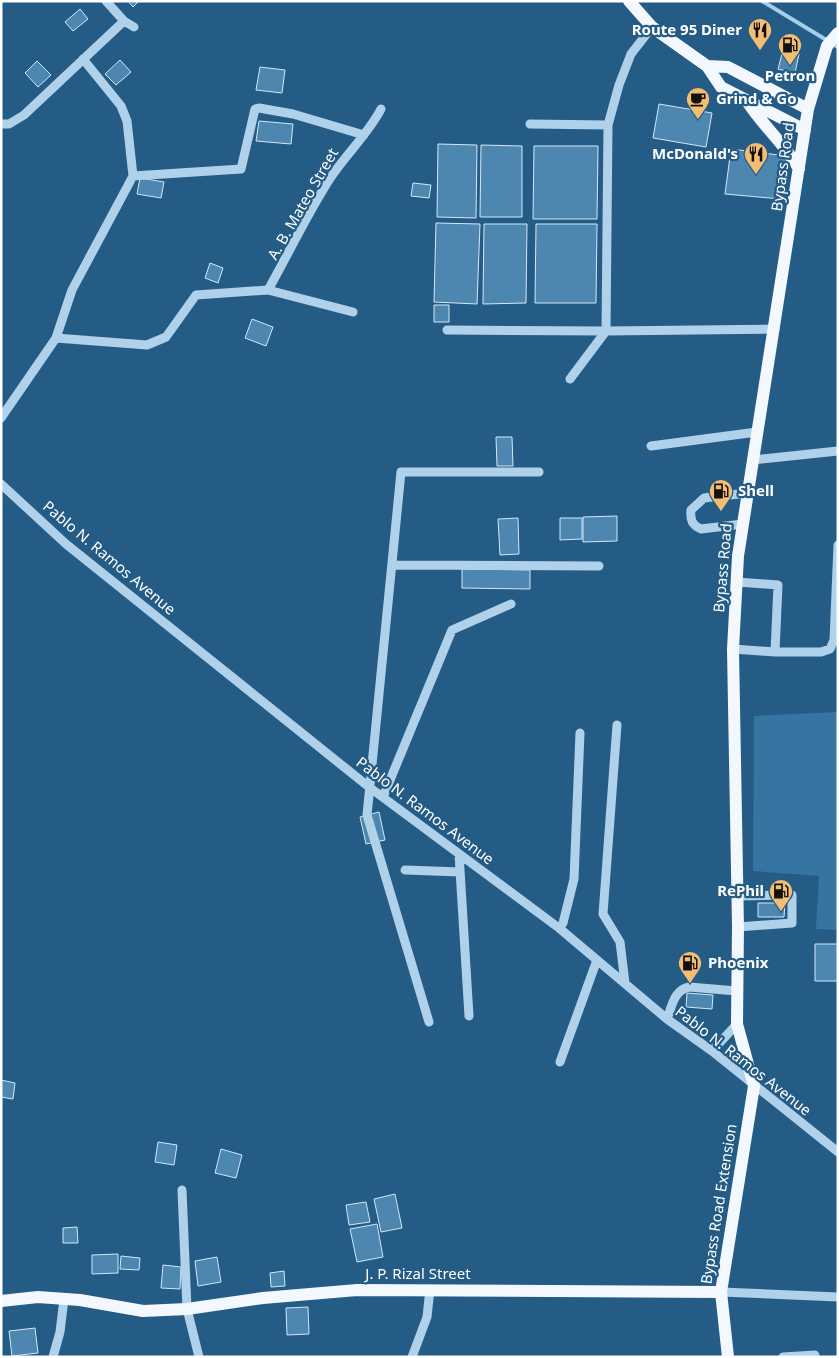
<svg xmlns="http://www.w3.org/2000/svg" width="839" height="1358" font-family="'Noto Sans',sans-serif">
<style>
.green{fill:#3675a2}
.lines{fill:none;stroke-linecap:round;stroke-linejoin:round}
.stream{stroke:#a3cde9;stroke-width:4}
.building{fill:#4d86ae;stroke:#d3e8f7}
.minor{stroke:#afd1e9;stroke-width:9}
.major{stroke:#f2f8fe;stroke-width:12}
.labels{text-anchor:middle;stroke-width:4.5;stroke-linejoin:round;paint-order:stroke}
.poi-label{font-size:15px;font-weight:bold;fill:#fff;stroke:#245c86;text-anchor:end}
.street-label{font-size:15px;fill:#fff;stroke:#245c86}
</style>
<rect width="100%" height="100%" fill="#245c86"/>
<path class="green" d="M838 712V930L816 929 819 876 753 871 754 716Z"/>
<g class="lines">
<path class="stream" d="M762 1 838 47"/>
</g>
<path class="building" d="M128 1H139L133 7Z
M80 9 88 19 73 31 65 22Z
M783 50 799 54 795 73 778 69Z
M120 60 131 72 116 85 105 74Z
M37 61 51 75 38 87 25 73Z
M260 67 285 70 282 93 256 90Z
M659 104 712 113 706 147 653 138Z
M259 121 293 124 291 144 256 141Z
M438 144 477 145 476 218 437 217Z
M481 145 522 146V217H480Z
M534 146H598L597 219H533Z
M731 149 787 156 781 199 725 194Z
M140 178 164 182 161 198 137 194Z
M413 183 431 185 429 198 411 196Z
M436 223 480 224 477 304 434 302Z
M484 224H527L526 303 483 304Z
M536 224H597L596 303H535Z
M210 263 223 268 218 283 205 278Z
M434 305H449V322H434Z
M252 319 273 327 266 346 245 338Z
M496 437H512L513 466H497Z
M617 516V541L583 542V517Z
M518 518 519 554 500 555 498 519Z
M560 518H582V539L560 540Z
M462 569 530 570V589L462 588Z
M379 812 385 840 366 844 360 817Z
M758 903H785L784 917H758Z
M815 944H838V981H815Z
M687 993 713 995 712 1009 686 1007Z
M1 1080 15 1083 13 1099 1 1097Z
M158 1142 177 1145 174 1165 155 1162Z
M221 1149 242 1155 236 1178 215 1173Z
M395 1194 402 1228 381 1232 374 1199Z
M366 1202 370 1222 349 1225 346 1205Z
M377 1224 383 1257 357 1262 350 1229Z
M77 1227 78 1243H63V1228Z
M118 1254V1273L92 1274V1255Z
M121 1256 140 1258 139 1270 120 1269Z
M217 1257 221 1282 198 1286 195 1261Z
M163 1265 181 1267 180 1289 161 1288Z
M284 1271 285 1286 271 1287 270 1273Z
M308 1307 309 1334 287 1335 286 1308Z
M35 1328 38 1353 12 1356 9 1331Z"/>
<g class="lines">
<path class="minor" d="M106 1 124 21 134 27
M83 59 121 106 127 121 133 176
M1 124H9L24 115 124 21
M530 124 608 125
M133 176 241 169 255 109 259 108 293 114 364 135
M268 290C289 253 308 212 331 177 347 153 368 134 381 109
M447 330 606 331 775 329
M56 338 147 345 166 337 196 295 268 290 353 312
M570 379 606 331 608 125 619 85 631 54 652 27
M1 418 56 338 72 290 133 176
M651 446 757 432
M752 460 838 451
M1 484 66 544 369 787 559 928 667 1019 712 1051 838 1152
M743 524 701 529C692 525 690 520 691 510L704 498 747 493
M392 565 599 566
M733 649 775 652 778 585 737 582
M775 652H821L830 649 834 640 838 545
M617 725 603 914 620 942 625 983
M383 797 452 630 511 604
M459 854 469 1016
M405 870 460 872
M737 896 792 895V923L738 927
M559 928 563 923 574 879 580 733
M667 1019C672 1006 674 990 689 987L737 991
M429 1022 367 815 401 472H539
M712 1051 737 1024
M560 1062 597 960
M182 1190 187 1309 199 1357
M721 1292 838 1297
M53 1357 60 1332 64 1299
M412 1357 427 1317 430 1289
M783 1357 815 1355V1357"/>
<path class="major" d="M629 1 652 27 707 66 721 87 805 130
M707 66 728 67 808 109
M747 101C762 125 785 144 799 169
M1 1301 38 1297 80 1300 143 1311 187 1309 263 1298 357 1290 721 1292
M728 1357 721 1292 754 1086 737 1024 738 927 733 649 738 556 808 109 827 46 838 33"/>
</g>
<defs>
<g id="restaurant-pin" transform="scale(1.25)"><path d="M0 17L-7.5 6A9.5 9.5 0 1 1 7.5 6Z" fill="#f3bd73" stroke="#245c86"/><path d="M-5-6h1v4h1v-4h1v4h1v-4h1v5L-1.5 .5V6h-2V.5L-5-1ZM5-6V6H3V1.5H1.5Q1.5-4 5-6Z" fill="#111"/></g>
<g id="fuel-pin" transform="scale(1.25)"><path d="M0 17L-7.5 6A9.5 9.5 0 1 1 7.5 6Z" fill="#f3bd73" stroke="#245c86"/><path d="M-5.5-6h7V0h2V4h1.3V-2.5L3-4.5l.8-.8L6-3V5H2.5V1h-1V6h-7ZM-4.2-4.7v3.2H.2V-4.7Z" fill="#111"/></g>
<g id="cafe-pin" transform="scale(1.25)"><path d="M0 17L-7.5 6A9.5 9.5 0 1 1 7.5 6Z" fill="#f3bd73" stroke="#245c86"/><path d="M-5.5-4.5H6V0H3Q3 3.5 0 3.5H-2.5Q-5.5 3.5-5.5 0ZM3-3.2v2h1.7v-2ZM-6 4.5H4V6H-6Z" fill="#111"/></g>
</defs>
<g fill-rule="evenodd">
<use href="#restaurant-pin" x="760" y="30"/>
<use href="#fuel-pin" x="790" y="45"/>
<use href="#cafe-pin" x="698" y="99"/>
<use href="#restaurant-pin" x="756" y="154"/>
<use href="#fuel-pin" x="721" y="491"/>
<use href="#fuel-pin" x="781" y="891"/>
<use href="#fuel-pin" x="690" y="963"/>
</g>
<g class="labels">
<g class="poi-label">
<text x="742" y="35">Route 95 Diner</text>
<text x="790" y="81" text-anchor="middle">Petron</text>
<text x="716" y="104" text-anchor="start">Grind &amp; Go</text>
<text x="738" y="159">McDonald's</text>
<text x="738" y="496" text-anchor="start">Shell</text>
<text x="764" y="896">RePhil</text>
<text x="708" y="968" text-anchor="start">Phoenix</text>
</g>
<g class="street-label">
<text transform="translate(783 167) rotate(-82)" y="5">Bypass Road</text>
<text transform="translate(303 204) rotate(-60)" y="5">A. B. Mateo Street</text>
<text transform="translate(109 558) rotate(40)" y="5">Pablo N. Ramos Avenue</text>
<text transform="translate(723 568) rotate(-85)" y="5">Bypass Road</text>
<text transform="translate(425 811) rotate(37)" y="5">Pablo N. Ramos Avenue</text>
<text transform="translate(743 1061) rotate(38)" y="5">Pablo N. Ramos Avenue</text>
<text transform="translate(719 1204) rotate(-81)" y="5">Bypass Road Extension</text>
<text x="418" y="1279">J. P. Rizal Street</text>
</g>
</g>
<rect width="839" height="1358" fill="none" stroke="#ffffff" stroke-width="5"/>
</svg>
